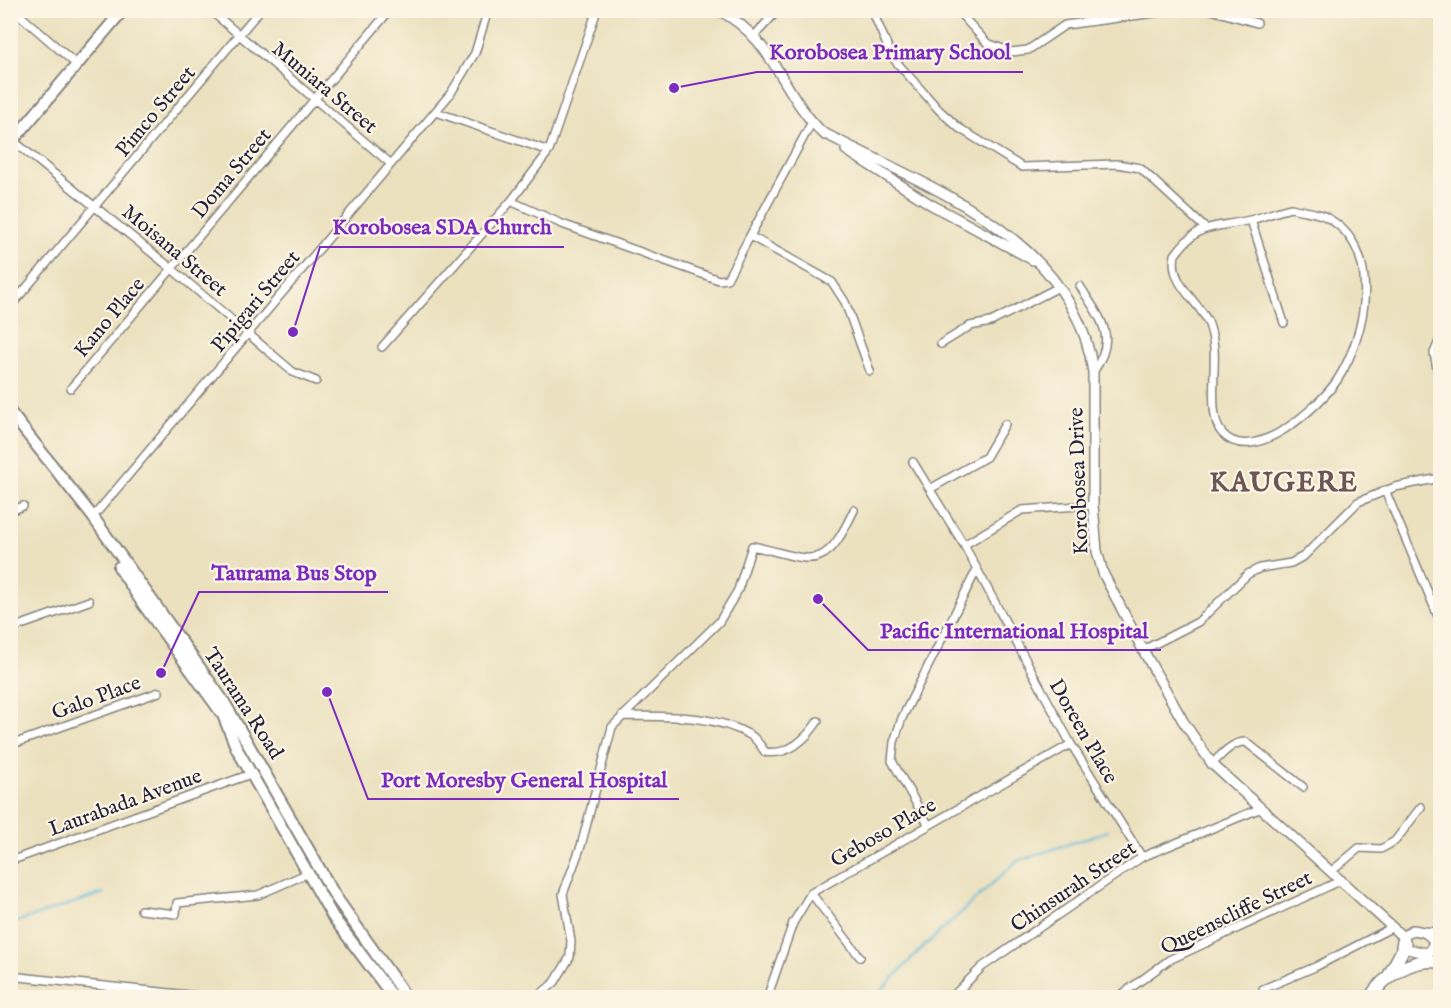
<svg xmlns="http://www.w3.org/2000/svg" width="1451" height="1008" font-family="'IM FELL English',serif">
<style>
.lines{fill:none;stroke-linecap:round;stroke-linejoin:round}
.stream{stroke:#59b5d7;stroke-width:2}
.street-casing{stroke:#86827d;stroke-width:10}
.secondary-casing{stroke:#86827d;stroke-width:12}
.primary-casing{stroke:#86827d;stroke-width:14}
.highway-casing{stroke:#86827d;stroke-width:15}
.street{stroke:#fff;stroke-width:7}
.secondary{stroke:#fff;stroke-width:9}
.primary{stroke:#fff;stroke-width:10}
.highway{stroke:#fff;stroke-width:12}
.labels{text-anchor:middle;stroke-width:4.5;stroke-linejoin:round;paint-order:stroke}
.street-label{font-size:21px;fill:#22223b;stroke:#fcf5e5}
.district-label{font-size:27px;font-weight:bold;letter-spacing:1.5px;fill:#6b5555;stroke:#fcf5e5}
.leader{fill:none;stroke:#7b2cbf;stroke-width:2}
.callout-dot{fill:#7b2cbf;stroke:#fcf5e5;stroke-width:2}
.callout-label{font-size:22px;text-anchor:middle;font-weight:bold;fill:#7b2cbf;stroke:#fcf5e5;stroke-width:4.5;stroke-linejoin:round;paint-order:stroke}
</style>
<rect width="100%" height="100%" fill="#fcf5e5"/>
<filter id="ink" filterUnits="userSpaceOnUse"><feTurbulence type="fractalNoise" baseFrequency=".0167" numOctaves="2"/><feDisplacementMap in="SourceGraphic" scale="12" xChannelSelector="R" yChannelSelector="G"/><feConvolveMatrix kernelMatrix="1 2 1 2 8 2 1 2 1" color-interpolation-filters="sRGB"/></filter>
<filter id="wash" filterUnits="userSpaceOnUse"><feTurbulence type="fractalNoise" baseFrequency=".008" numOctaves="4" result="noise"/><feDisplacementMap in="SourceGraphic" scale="24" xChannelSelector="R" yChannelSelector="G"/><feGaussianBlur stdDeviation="1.35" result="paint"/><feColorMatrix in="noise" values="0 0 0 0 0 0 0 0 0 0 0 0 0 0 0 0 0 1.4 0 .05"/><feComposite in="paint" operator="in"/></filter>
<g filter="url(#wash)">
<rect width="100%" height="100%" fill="#ebe1bf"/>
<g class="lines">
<path class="stream" d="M10 924 104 893
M874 998 917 953 1017 861 1108 831"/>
</g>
</g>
<g filter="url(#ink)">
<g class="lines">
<g class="street-casing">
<path id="street" d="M14 10 76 64
M210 10 391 164
M872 10 892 57 939 110 959 128 1022 167 1117 164 1140 168 1204 227
M957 10 987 43 1011 52 1028 50 1065 25 1177 10
M1211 10 1257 23
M1433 10 1440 16
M755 35 778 10
M436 112 549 151 597 10
M812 122 750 236 832 282 845 302 870 371
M11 139 172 269 293 372 316 381
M549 151 512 200 515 203 562 224 719 280 727 279 750 236
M1291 208C1302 211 1317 212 1326 217 1384 248 1367 333 1338 379 1321 405 1253 468 1222 433 1208 418 1216 370 1214 348 1213 339 1212 331 1208 322 1197 299 1169 284 1175 255 1199 221 1214 229 1250 220 1263 217 1277 211 1291 208Z
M1251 220 1284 323
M1080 286C1100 319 1119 336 1093 372
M10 307 260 10
M1440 339 1434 353 1440 384
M941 344 970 326 991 322 1059 287
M382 347 512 200
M71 388 384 17
M913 462 964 545 1071 744 1142 857
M930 489 986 457 1005 424
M1385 490 1440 621
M10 511 23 506
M93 517 451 93 475 53 488 10
M964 545 1022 510 1093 505
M10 629 89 601
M1143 650 1198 622 1248 574 1260 568 1291 563 1304 556 1358 502 1395 487 1440 478
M622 716C664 717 712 713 750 735 756 738 761 746 765 752 789 756 806 739 818 721
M10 745 159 692
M1212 764C1221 755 1233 741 1246 742L1303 787
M928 824 892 761 894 742 902 718 976 571
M10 861 251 774
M1332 871 1359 848 1381 849 1395 841 1421 807
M811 893 860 957
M141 910 176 914 177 903 258 895 306 874
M1424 931 1440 932
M10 976 217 998
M1263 989 1315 967 1393 927
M536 998 555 982 570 957 571 941 563 894 581 846 612 727 719 622 738 590 752 546C813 559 823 576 854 510
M767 998 793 923 811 893 1071 744
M951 998 982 967 1142 857 1259 809
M1117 998 1169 960 1342 880"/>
</g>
<g class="secondary-casing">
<path id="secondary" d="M718 10C776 39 781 95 825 135
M820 131C926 187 1075 236 1093 372V505L1097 551 1103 573 1143 650 1183 721 1212 764 1403 937
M846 150 930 204 1033 260
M1412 930C1423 931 1430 933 1435 944L1433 949 1426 953 1408 949 1403 937Z"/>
</g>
<g class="primary-casing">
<path id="primary" d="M10 144 123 10
M10 412 93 517 224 702 335 896 407 998
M119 567 143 604 223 715 237 749 333 917 394 998"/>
</g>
<g class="highway-casing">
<path id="highway" d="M1434 945 1440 952
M1389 976 1402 951 1403 943
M1370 998C1384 975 1414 957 1440 962"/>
</g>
<use href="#street" class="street"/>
<use href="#secondary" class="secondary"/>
<use href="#primary" class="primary"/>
<use href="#highway" class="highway"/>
</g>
</g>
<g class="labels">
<g class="street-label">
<text transform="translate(325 87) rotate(40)" y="7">Muniara Street</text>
<text transform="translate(155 111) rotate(-50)" y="7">Pimco Street</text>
<text transform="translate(231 173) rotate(-50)" y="7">Doma Street</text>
<text transform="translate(175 250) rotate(40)" y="7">Moisana Street</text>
<text transform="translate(255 301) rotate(-50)" y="7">Pipigari Street</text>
<text transform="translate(109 317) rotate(-50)" y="7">Kano Place</text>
<text transform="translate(1078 481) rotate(-92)" y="7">Korobosea Drive</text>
<text transform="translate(96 697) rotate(-20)" y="7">Galo Place</text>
<text transform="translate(244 703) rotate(57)" y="7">Taurama Road</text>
<text transform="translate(1084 731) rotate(60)" y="7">Doreen Place</text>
<text transform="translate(125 802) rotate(-20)" y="7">Laurabada Avenue</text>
<text transform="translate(883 832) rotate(-30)" y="7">Geboso Place</text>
<text transform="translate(1073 886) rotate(-34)" y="7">Chinsurah Street</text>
<text transform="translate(1236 912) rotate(-26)" y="7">Queenscliffe Street</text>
</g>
<g class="district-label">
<text x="1284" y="491">KAUGERE</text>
</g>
</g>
<path class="leader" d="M674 88L757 72H1023M293 332L320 247H564M161 673L199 592H388M818 599L868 650H1161M327 692L368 799H679"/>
<g class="callout-dot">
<circle cx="674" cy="88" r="6"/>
<circle cx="293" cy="332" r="6"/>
<circle cx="161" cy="673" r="6"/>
<circle cx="818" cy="599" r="6"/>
<circle cx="327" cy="692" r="6"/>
</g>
<g class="callout-label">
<text x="890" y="59">Korobosea Primary School</text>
<text x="442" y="234">Korobosea SDA Church</text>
<text x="294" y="580">Taurama Bus Stop</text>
<text x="1014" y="638">Pacific International Hospital</text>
<text x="524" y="787">Port Moresby General Hospital</text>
</g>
<rect width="1451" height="1008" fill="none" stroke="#fcf5e5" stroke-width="36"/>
</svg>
